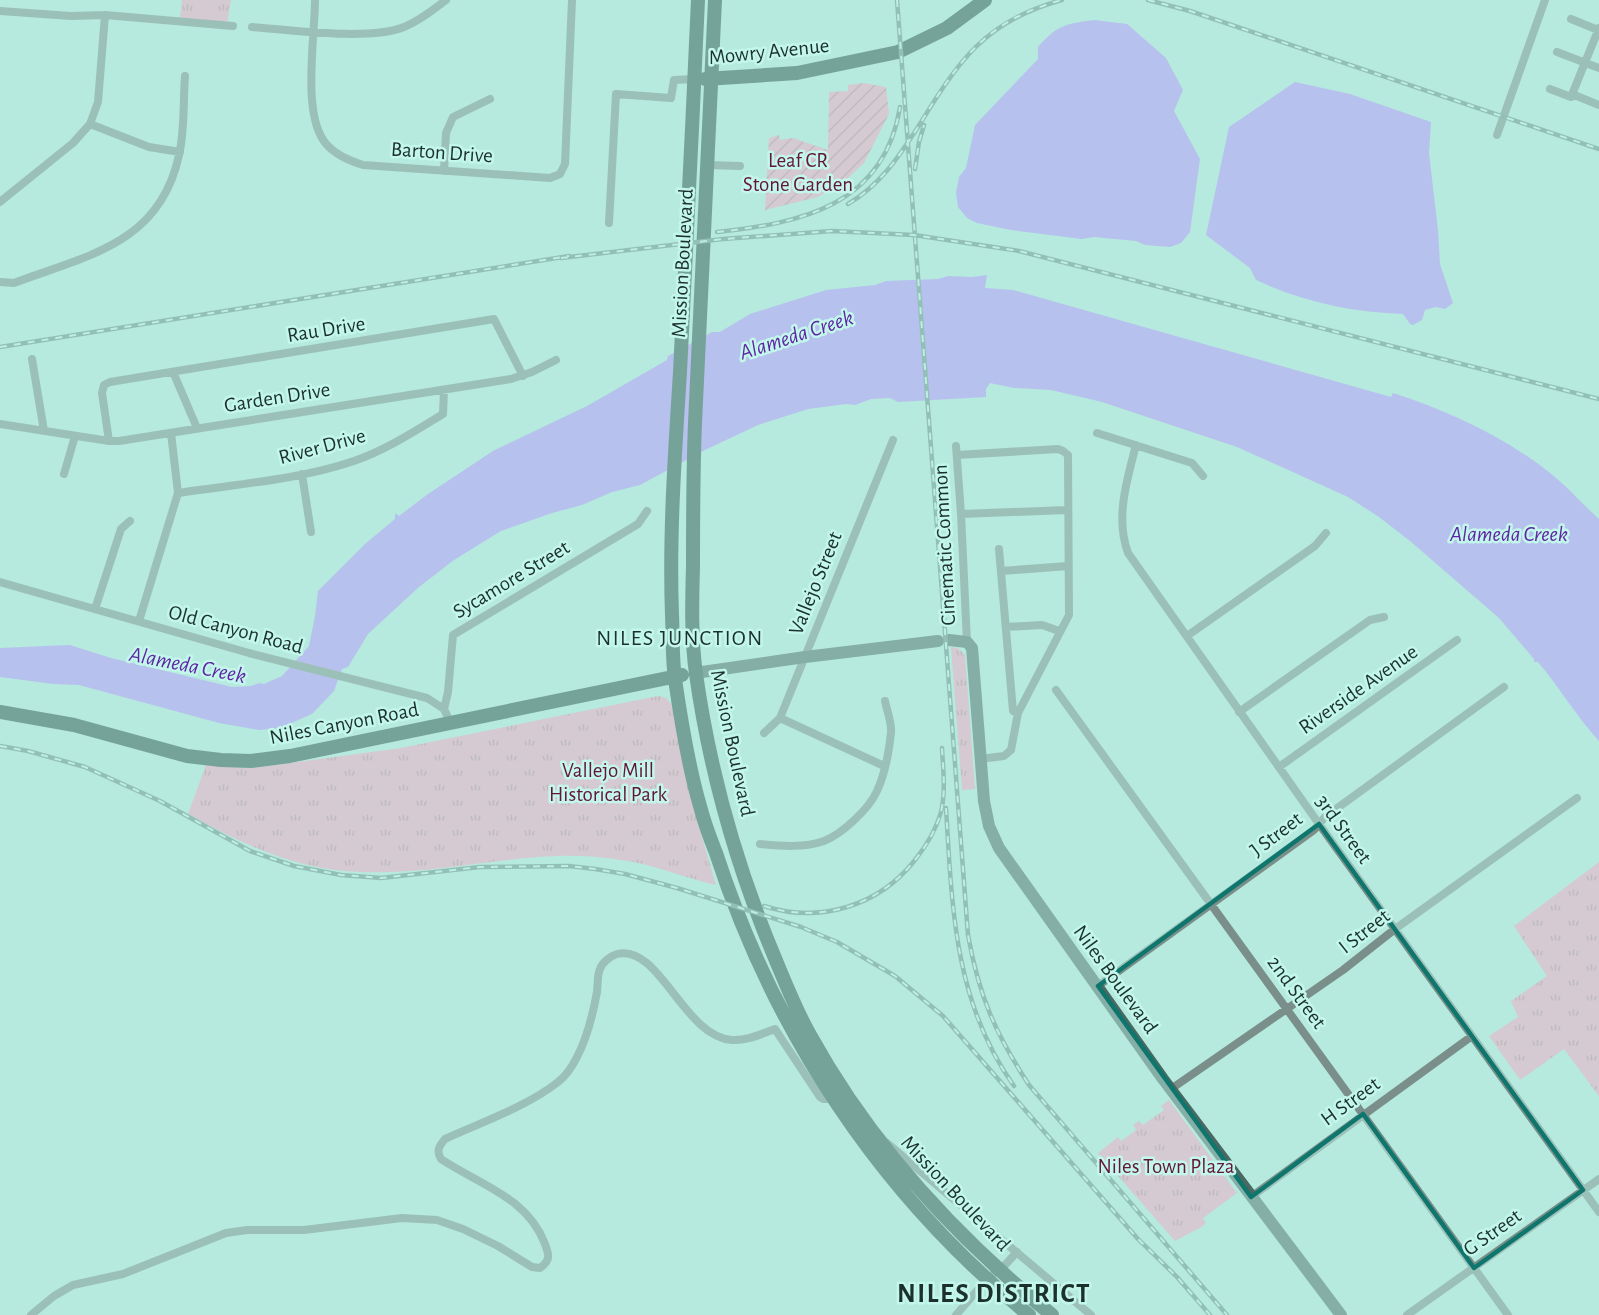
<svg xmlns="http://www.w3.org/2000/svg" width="1599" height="1315" font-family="'Alegreya Sans',sans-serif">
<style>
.grass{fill:url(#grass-tufts)}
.garden{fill:url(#garden-furrows)}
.water{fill:#b891fe}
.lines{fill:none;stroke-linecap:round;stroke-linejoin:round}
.street{stroke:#7a8f89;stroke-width:8}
.secondary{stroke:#4a6962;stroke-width:12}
.primary{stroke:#274e46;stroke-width:14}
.rail-casing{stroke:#698e85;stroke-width:4.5}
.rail{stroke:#c3f7eb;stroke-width:2;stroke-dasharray:7;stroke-linecap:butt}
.marked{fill:none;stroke:#0f766e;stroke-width:4.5;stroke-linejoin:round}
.labels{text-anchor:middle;stroke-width:5;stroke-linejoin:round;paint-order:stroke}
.street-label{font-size:21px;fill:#1c312c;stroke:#c3f7eb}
.park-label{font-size:21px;fill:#631637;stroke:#c3f7eb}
.water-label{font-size:22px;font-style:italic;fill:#5f25a4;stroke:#c3f7eb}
.neighbourhood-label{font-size:22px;letter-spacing:1.5px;fill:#1c312c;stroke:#c3f7eb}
.district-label{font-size:27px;font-weight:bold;letter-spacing:1.5px;fill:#1c312c;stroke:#c3f7eb}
</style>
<defs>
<pattern id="grass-tufts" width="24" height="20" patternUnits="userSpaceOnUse" patternTransform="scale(1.5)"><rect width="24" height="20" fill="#fba4c0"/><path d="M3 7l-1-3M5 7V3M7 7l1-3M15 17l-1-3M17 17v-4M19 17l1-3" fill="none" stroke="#ca869c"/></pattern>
<pattern id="garden-furrows" width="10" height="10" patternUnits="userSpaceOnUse" patternTransform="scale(1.5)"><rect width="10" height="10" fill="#fba4c0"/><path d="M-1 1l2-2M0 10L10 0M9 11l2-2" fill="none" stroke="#ca869c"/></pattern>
</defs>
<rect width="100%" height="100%" fill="#b6eade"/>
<path class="grass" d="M182 0H231L227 24 180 19Z
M951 647 958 648 965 655 975 789 962 790Z
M658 696 666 698 672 705 694 810 716 885C695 880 675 873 654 867 624 859 591 855 559 856 493 858 426 875 359 872 296 870 242 844 188 814L206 765 253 768 401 748Z
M1599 862V1096L1564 1049 1520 1080 1489 1036 1518 1017 1511 1001 1547 976 1514 926Z
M1169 1100 1237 1193 1203 1218 1206 1223 1203 1226 1175 1241 1098 1153 1118 1137 1121 1141 1136 1130 1133 1125 1139 1121 1143 1125 1164 1110 1161 1106Z"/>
<path class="garden" d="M864 83 886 87 889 114 864 163 847 179 818 197 765 210 769 138 779 135 780 140 793 138 828 150 829 92 848 91V85Z"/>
<path class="water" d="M1094 20 1127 24 1166 58 1183 90 1174 111 1200 159 1190 232 1181 243 1170 247 1145 245 1136 241 1094 237 1082 239 1011 230 977 223 967 218 958 207 956 193 959 177 966 168 975 125 1038 59V47C1058 24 1066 24 1094 20Z
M1295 82 1350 94 1431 122 1429 153 1438 230 1440 264 1453 303 1445 309 1436 307 1425 310 1422 320 1413 325 1410 324 1403 314C1352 312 1303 302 1256 280L1250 268 1206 235 1229 127Z
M987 275 985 288 1013 290 1391 397 1393 393C1450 411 1509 439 1555 477 1571 490 1584 506 1599 519V741C1576 716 1560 688 1538 662H1534V659L1499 618 1410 541 1379 517 1348 497 1237 447 1102 402 1051 390 1014 388 990 383 986 389V397L898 402 890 398 871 399 855 405 846 404 808 409 758 425 705 450 640 485 612 492 582 505 552 513 501 531 454 560 419 587 368 634 348 667 342 669 334 691 312 714 280 728 259 730 219 723 79 685 53 684 0 677V648L70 645 111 658 232 687 251 686 259 683 264 684 282 676 309 646 315 616 318 591 365 544 395 519V513L399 516 428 494 493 451 587 406 667 360 668 356 712 332H720L750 314 826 290 875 285 886 281 938 279 948 276 972 277Z"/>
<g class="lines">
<path class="street" d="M315 0C315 38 301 117 327 145 337 156 350 161 363 165L550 178 560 174 565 164 572 0
M0 11 71 16 105 15 233 26
M1571 19 1598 30
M252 27C291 30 369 41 404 27 419 21 433 10 446 0
M1557 52 1599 68
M1550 89 1571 97 1599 28
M1572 94 1599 105
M90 124 149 147 180 152
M1497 135 1545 0
M708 165 740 166
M444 171 446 133 453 117 490 99
M0 202 73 143 90 124 98 102 105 15
M609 223 616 94 671 98 674 80 694 79
M0 282 14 283C88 255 160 244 179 155 185 130 183 102 185 76
M32 359 44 431
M173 372 197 428
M0 424 109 441H119L511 379 532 372 556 360
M1097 433 1192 463 1203 476
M109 441 102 393 104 385 110 382 494 319 523 376
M1136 445C1127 480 1115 518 1128 553L1319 824 1599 1212
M956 446 961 514 967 642
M957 455 1058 449 1063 451 1068 455 1069 615 1018 713 1011 750 1004 756 980 759
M64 474 75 436
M302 474 311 532
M178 493C236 484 298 480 354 461 386 450 415 431 443 414L444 390
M961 514 1067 510
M999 549 1013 711 1018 713
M1001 571 1068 566
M0 582 249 653 427 698 444 709 451 724
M95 609 121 529 130 521
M139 621 178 493 171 433
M1006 627 1042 625 1059 631
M1187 636 1315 546 1326 533
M1056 690 1508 1315
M444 709 448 692 453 635 638 524 647 511
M1239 712 1370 620 1384 617
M780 718 884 766
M764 733 780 718 893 440
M1279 767 1457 640
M760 844C781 846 804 848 824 841 842 834 869 809 877 791 885 774 889 751 891 733 892 723 887 711 885 701
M1098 986 1314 830 1325 817 1504 687
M1171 1089 1343 970 1395 929 1577 798
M887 1143 1091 1315
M1251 1197 1472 1036
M31 1315 54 1296 73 1285 123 1274 226 1233 247 1230H304L402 1218 437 1220 463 1229 498 1246 532 1267 540 1268C551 1260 549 1255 545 1244 527 1197 480 1185 441 1159 436 1151 439 1146 445 1139 480 1123 528 1106 558 1082 566 1076 573 1065 577 1057 588 1036 593 1014 597 992 598 985 597 975 600 969 602 963 610 956 617 954 659 943 684 1037 732 1040 747 1041 761 1034 775 1029L820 1097 823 1099H836
M956 1315 987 1279 1006 1264 1017 1252
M1407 1315 1599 1179"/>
<path class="secondary" d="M949 640 967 642 972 648 984 801 989 826 999 848 1163 1079 1341 1315
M695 673 805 657 938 641"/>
<path class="primary" d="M698 0C692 124 687 248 680 372 675 453 669 534 672 615 673 636 672 658 675 679 681 721 688 765 700 806 704 822 710 838 716 853 775 1034 881 1195 1029 1315
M715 0C708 141 701 282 695 423 693 471 693 518 693 566 692 602 691 638 696 674 710 773 738 871 777 963 787 987 797 1012 810 1035 870 1144 956 1237 1052 1315
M705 79 797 73 898 52 947 28 985 0
M0 712 74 725 187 756 221 760 251 761 290 756 682 675"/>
<g class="rail-casing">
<path id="rail" d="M897 0 968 935C979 996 995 1033 1029 1085L1227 1315
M1148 0 1190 11 1599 149
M915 169 919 142 924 125
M848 204C880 185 898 158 918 127 958 62 984 21 1062 0
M717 232C801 223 884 206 900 107
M561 258 723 239 832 231 914 235 1019 251 1599 399
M0 347 569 256
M0 746 28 751 85 767 160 801 250 851 294 866 341 875 381 878 480 867 569 866 595 869 625 874 677 888 801 927 837 942 895 976 943 1016 1138 1239 1177 1277 1210 1315
M946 808C952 907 954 1002 1014 1086
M764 906C820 924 879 906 915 860 927 845 936 830 941 812 946 791 943 769 942 748"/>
</g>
<use href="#rail" class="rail"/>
</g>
<path d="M0 0H1599V1315H0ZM1319 824 1583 1190 1474 1268 1363 1114 1251 1197 1098 986Z" fill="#b6eade" fill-opacity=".55" fill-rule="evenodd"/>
<path class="marked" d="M1319 824 1583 1190 1474 1268 1363 1114 1251 1197 1098 986Z"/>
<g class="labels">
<g class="street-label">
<text transform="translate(769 51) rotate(-6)" y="7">Mowry Avenue</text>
<text transform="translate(442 152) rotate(4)" y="7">Barton Drive</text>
<text transform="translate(682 263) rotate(-87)" y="7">Mission Boulevard</text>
<text transform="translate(326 329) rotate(-9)" y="7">Rau Drive</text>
<text transform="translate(277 397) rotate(-9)" y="7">Garden Drive</text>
<text transform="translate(322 446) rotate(-15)" y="7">River Drive</text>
<text transform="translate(944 545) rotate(-93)" y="7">Cinematic Common</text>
<text transform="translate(511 579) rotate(-31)" y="7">Sycamore Street</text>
<text transform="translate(815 583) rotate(-68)" y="7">Vallejo Street</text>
<text transform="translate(236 629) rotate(15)" y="7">Old Canyon Road</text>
<text transform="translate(1358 689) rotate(-35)" y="7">Riverside Avenue</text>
<text transform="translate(344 723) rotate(-11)" y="7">Niles Canyon Road</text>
<text transform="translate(733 743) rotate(78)" y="7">Mission Boulevard</text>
<text transform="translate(1344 829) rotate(54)" y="7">3rd Street</text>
<text transform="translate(1276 834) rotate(-37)" y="7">J Street</text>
<text transform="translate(1364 931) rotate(-38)" y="7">I Street</text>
<text transform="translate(1116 979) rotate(54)" y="7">Niles Boulevard</text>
<text transform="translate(1297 992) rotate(54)" y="7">2nd Street</text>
<text transform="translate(1350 1101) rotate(-36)" y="7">H Street</text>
<text transform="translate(956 1193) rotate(47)" y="7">Mission Boulevard</text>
<text transform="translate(1492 1232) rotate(-35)" y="7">G Street</text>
</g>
<g class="park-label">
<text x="798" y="167">Leaf CR<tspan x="798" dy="24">Stone Garden</tspan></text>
<text x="608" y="777">Vallejo Mill<tspan x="608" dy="24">Historical Park</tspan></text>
<text x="1166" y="1173">Niles Town Plaza</text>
</g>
<g class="water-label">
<text transform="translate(796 334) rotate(-18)" y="8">Alameda Creek</text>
<text x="1509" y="541">Alameda Creek</text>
<text transform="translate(188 664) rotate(11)" y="8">Alameda Creek</text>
</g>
<g class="neighbourhood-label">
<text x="680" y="645">NILES JUNCTION</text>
</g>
<g class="district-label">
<text x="994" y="1302">NILES DISTRICT</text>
</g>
</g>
</svg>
